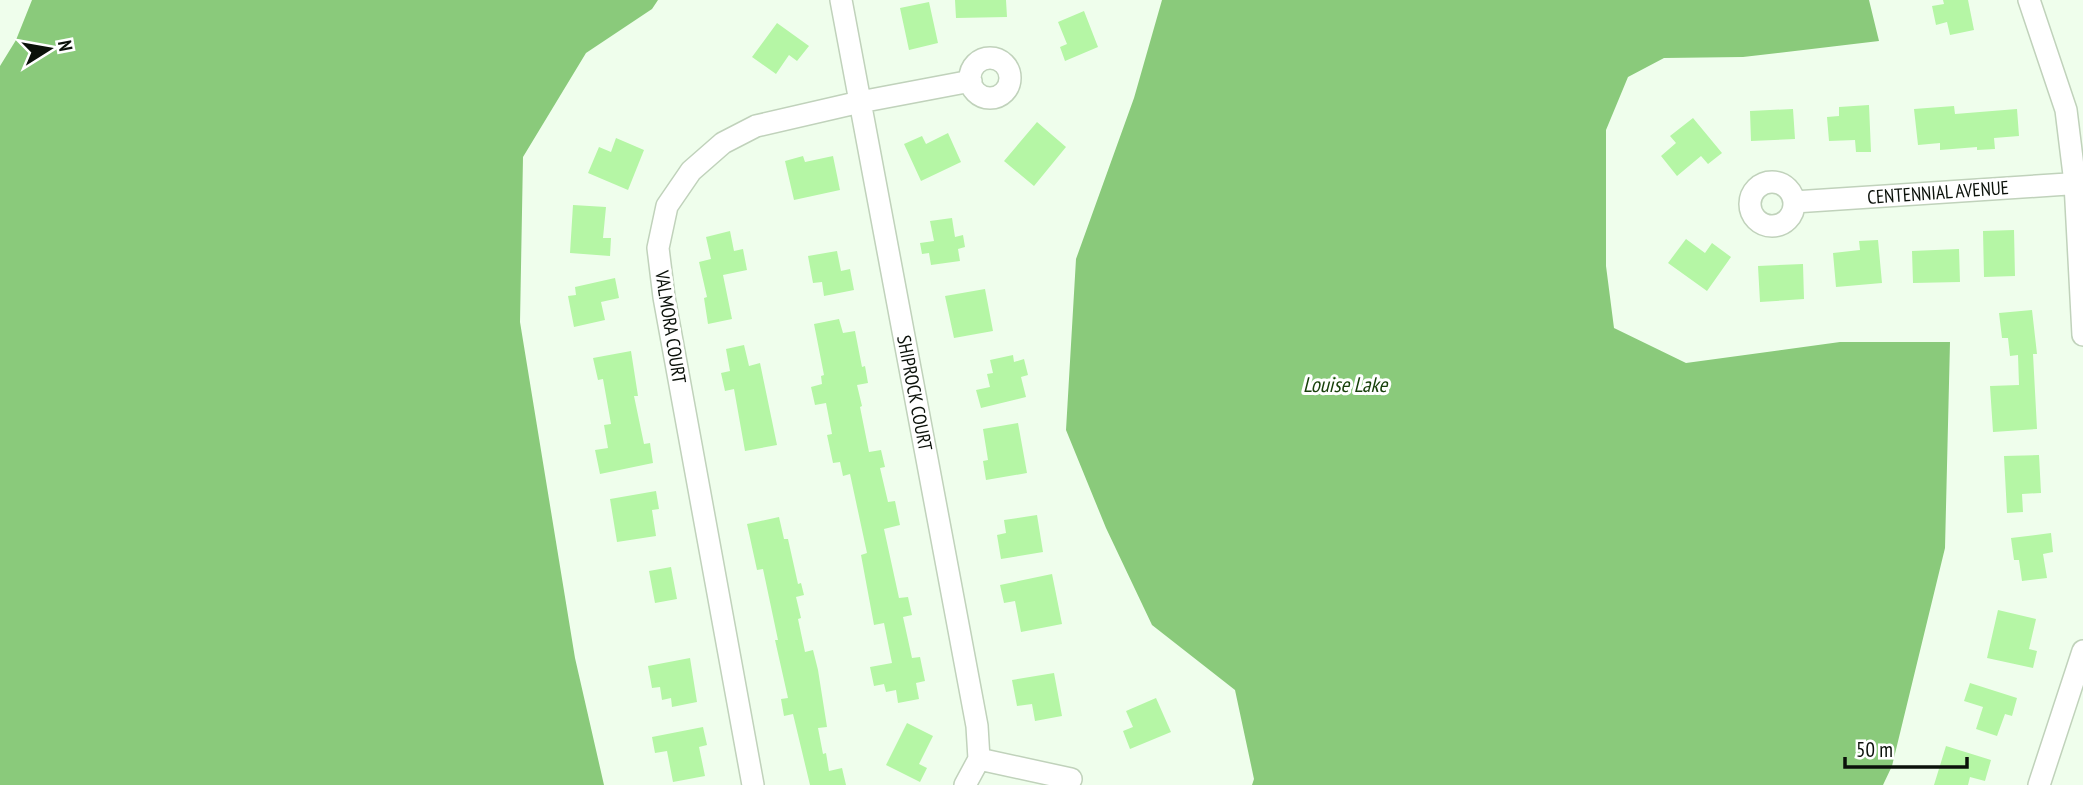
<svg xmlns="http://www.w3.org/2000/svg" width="2083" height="785" font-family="'PT Sans Narrow',sans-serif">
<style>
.water{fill:#8aca7b}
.building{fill:#b5f6a5}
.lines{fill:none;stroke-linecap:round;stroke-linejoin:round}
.minor-casing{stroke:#c0d2bb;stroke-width:24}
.minor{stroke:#fff;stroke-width:21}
.labels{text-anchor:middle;stroke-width:6;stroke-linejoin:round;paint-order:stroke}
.street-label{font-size:19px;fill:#0b110a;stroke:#fff}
.water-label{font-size:21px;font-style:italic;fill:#18410b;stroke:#fff}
</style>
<rect width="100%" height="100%" fill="#effeec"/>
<path class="water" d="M32 0H658L652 9 586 53 523 157 520 322 575 658 604 785H0V66L16 40Z
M1162 0H1869L1879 41 1743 57 1664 58 1628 77 1606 130V266L1614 328 1686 363 1840 342H1950L1945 548 1892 766 1883 785H1252L1254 779 1235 690 1152 625 1106 528 1066 430 1076 259 1134 98Z"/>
<path class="building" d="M955 0H1006L1007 17 956 18Z
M1943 0H1968L1974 30 1950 35 1947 22 1936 25 1932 6 1944 4Z
M929 2 938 43 909 50 900 8Z
M1084 11 1098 47 1065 61 1060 47 1067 44 1058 22Z
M777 23 809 46 797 61 789 55 776 74 752 57Z
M1869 105 1871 152H1856L1855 140 1829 141 1827 117 1839 116V107Z
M1954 106 1955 114 2017 109 2019 136 1994 138 1995 149 1977 150V147L1940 150V143L1918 145 1914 109Z
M1793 109 1795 139 1751 141 1750 111Z
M1693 118 1722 153 1708 164 1701 156 1677 176 1661 156 1676 143 1670 136Z
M1037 122 1066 147 1034 186 1004 161Z
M948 133 961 162 921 181 904 144 922 136 926 144Z
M616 138 644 150 628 190 588 173 599 147 611 152Z
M803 156 805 162 833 156 840 190 794 200 785 161Z
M573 205 606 207 603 238H611L610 256 570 253Z
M952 218 955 237 963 235 965 247 958 249 960 261 931 265 929 253 922 254 920 243 934 241 930 221Z
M2014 230 2015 276 1984 277 1983 231Z
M730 231 734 251 743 249 747 270 723 275 732 319 708 324 704 298 707 297 699 262 711 259 706 237Z
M1686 239 1705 253 1712 243 1731 257 1707 291 1668 263Z
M1878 240 1882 283 1836 287 1833 253 1860 250 1859 241Z
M1959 249 1960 282 1913 283 1912 251Z
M837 251 841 271 850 269 854 290 824 296 822 282 813 283 808 256Z
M1803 264 1804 299 1760 302 1758 266Z
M615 278 619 298 601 302 605 320 574 327 568 296 576 295 575 287Z
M985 289 993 331 954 338 945 296Z
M2032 310 2037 354H2033L2037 429 1993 432 1990 386 2019 385 2018 355 2010 356 2008 338H2002L1999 313Z
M839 319 843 333 855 331 862 367 865 366 868 383 857 385 862 406 860 407 869 452 881 450 885 467 880 468 888 502 895 501 900 525 884 529 899 598 908 597 912 615 903 617 912 658 920 657 925 681 916 683 919 699 898 703 896 690 886 692 884 684 874 686 870 667 892 663 884 623 874 625 861 555 867 553 850 474 843 476 840 462 833 463 827 435 832 434 826 403 815 405 811 387 822 384 821 376 824 375 814 324Z
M744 345 749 366 760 363 777 445 745 451 734 389 725 391 721 373 730 371 726 349Z
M631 351 638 396H634L644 444 650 443 653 463 600 474 595 450 608 448 604 425 611 424 603 379 598 380 593 358Z
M1013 355 1014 362 1024 359 1028 375 1021 377 1026 397 981 408 976 390 990 387 987 374 993 373 990 360Z
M1018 423 1027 473 986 480 983 461 988 460 983 429Z
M2039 455 2041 493 2022 494 2023 512 2007 513 2004 456Z
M656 491 659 509 652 510 656 536 617 542 610 499Z
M1037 515 1043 552 1001 559 997 535 1006 533 1004 520Z
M779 517 784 539H788L798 584 801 583 804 595 796 597 801 618 798 619 805 652 813 650 818 670 827 727 818 728 823 754 826 753 829 771 842 768 846 785H810L793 714 784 716 781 699 788 698 775 640H778L763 569 757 570 747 524Z
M2051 533 2053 552 2043 554 2047 578 2022 581 2019 560H2014L2011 538Z
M671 567 677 599 655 603 649 571Z
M1052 574 1062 624 1021 632 1015 601 1004 603 1000 585Z
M1998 610 2036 619 2029 649 2037 651 2033 668 1987 658Z
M690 658 697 702 672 707 671 698 662 700 660 687 652 688 648 666Z
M1054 673 1062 716 1035 721 1032 704 1017 706 1012 680Z
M1970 683 2017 698 2012 716 2005 714 1997 736 1976 729 1983 707 1964 701Z
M1156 698 1171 732 1130 749 1123 731 1133 727 1126 711Z
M907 723 933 736 919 764 927 768 920 782 886 765Z
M703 727 707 745 699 747 705 776 673 782 667 751 655 753 652 737Z
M1946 746 1991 760 1985 781 1970 777 1968 785H1934Z"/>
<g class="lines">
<g class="minor-casing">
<path id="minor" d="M841 0 977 726 979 759 965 785
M2029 0 2066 110 2075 183 2083 335
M970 78a20 20 0 1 1 40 0a20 20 0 1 1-40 0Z
M1750 204a22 22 0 1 1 44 0a22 22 0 1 1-44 0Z
M1794 202 2083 183
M979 759 1071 779
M753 785 664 297 658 248 667 206 691 171 723 143 756 126 860 102 971 81
M2039 785 2083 651"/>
</g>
<use href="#minor" class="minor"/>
</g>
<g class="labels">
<g class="street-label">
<text transform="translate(1938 192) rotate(-4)" y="7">CENTENNIAL AVENUE</text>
<text transform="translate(671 327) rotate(81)" y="7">VALMORA COURT</text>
<text transform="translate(915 393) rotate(79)" y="7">SHIPROCK COURT</text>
</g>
<g class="water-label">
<text x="1345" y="392">Louise Lake</text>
</g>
</g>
<g transform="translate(49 49) rotate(79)" stroke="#ffffff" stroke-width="5" paint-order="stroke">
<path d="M0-5L12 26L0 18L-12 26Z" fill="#0b110a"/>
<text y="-10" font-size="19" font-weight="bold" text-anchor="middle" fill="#0b110a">N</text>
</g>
<path d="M1845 757v10h122v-10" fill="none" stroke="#0b110a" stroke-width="3.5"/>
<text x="1856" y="757" font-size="21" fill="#0b110a" stroke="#ffffff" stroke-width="5" paint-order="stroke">50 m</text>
</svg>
